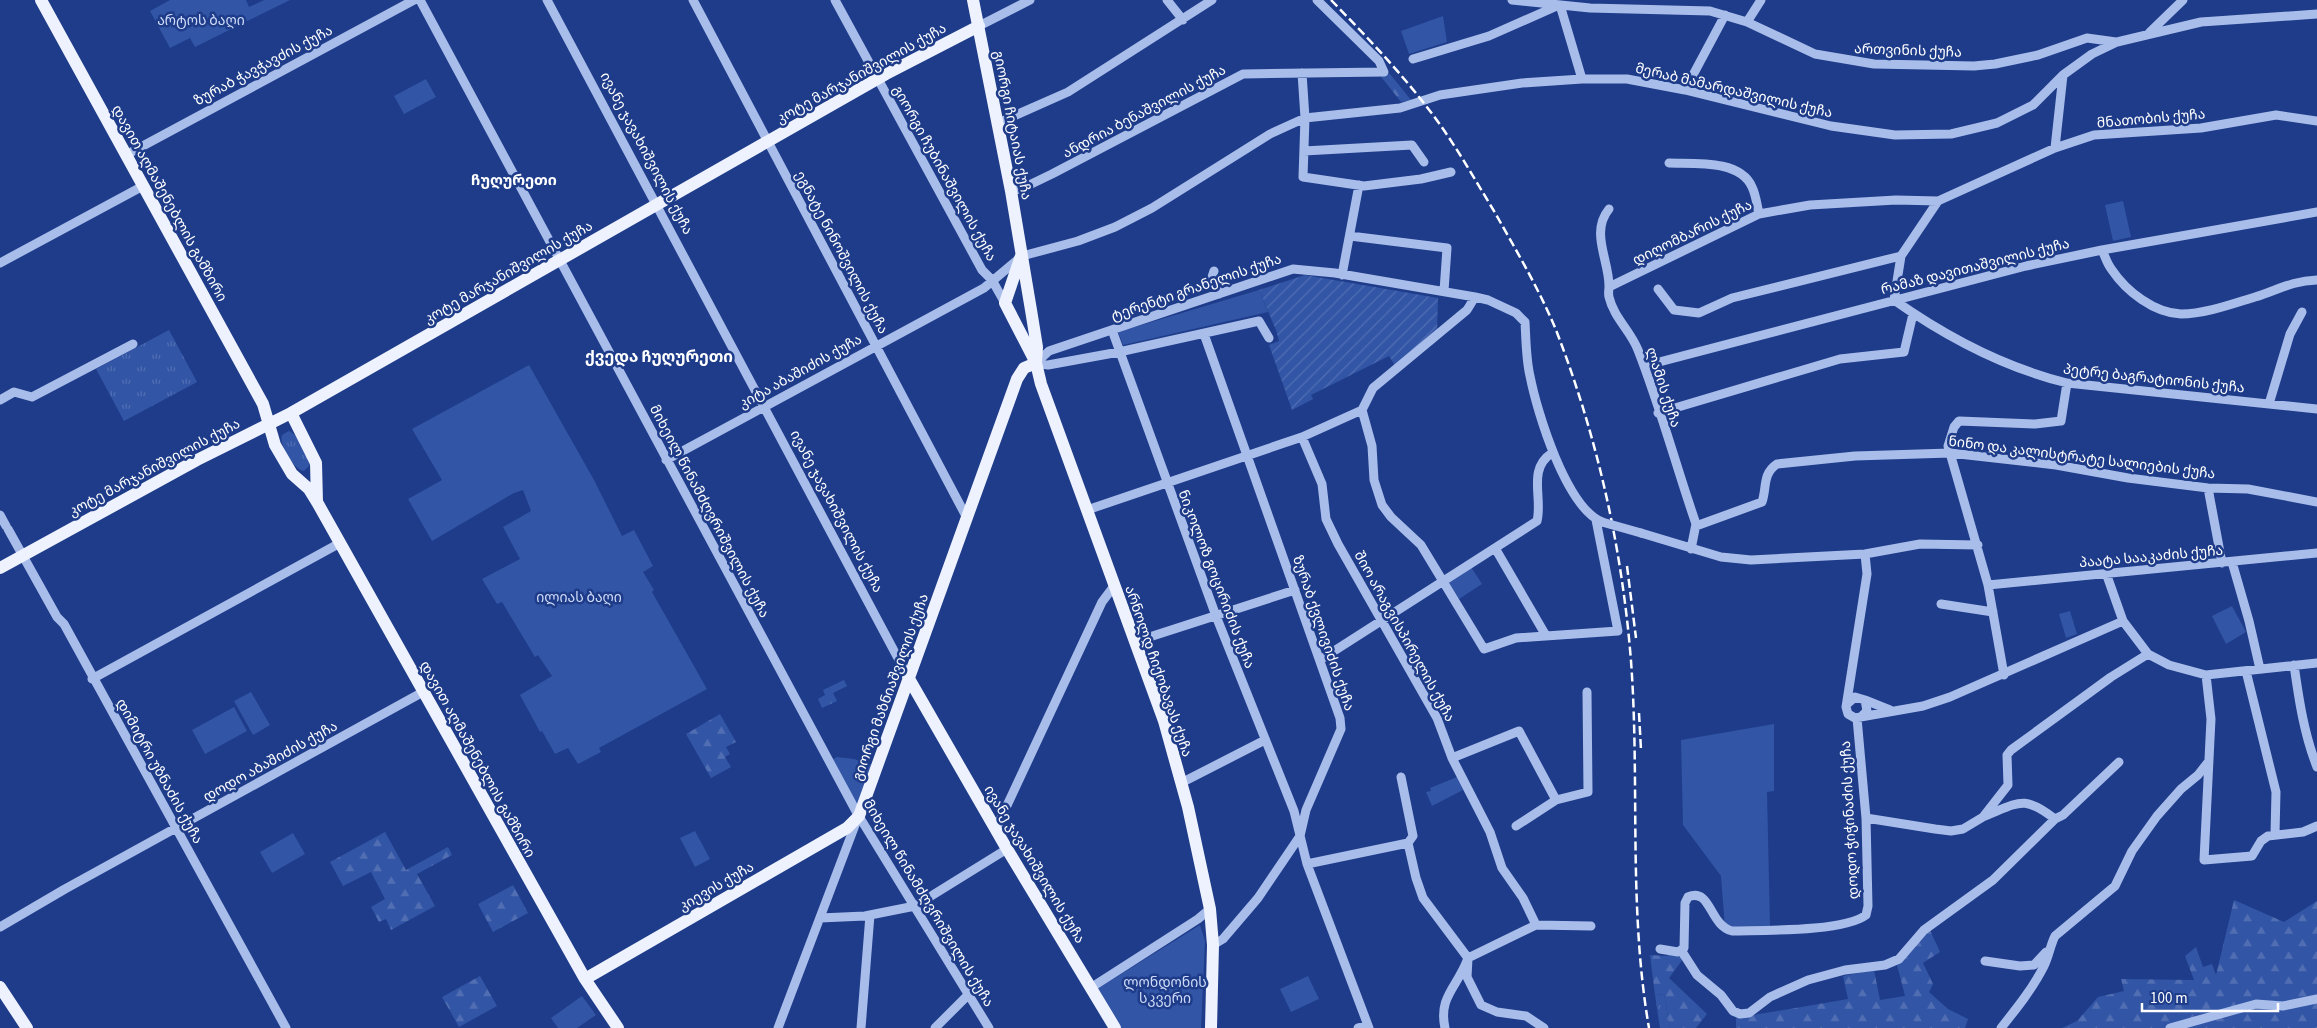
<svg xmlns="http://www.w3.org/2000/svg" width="2317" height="1028" font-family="'Source Sans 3','Noto Sans Georgian',sans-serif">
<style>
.grass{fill:url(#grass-tufts)}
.forest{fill:url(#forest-firs)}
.park{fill:#3255a6}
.garden{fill:url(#garden-furrows)}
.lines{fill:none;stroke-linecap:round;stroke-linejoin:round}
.minor{stroke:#a9bdeb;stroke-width:9}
.major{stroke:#eef2fe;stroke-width:12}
.rail{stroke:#fff;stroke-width:2.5;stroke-dasharray:9 4;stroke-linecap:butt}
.minor-bridge{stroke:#a9bdeb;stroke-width:9}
.labels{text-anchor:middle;stroke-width:5;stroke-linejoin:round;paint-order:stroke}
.park-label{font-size:14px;fill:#cedaf8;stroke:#1e3c89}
.street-label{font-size:14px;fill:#fff;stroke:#1e3c89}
.neighbourhood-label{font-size:15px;font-weight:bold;fill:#fff;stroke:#1e3c89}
.quarter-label{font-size:16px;font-weight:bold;fill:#fff;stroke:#1e3c89}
</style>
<defs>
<pattern id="grass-tufts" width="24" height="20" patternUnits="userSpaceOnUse" patternTransform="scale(1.25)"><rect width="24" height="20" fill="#3255a6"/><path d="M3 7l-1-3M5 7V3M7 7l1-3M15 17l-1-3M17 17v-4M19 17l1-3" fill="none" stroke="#516eb3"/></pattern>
<pattern id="forest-firs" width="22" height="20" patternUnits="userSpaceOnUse" patternTransform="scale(1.25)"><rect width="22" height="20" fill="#3255a6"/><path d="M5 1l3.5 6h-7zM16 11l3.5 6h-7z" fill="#516eb3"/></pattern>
<pattern id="garden-furrows" width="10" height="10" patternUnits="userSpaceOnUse" patternTransform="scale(1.25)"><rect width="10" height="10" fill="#3255a6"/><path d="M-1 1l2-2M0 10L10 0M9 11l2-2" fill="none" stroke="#516eb3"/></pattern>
</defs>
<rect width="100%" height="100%" fill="#1e3c89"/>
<path class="grass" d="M169 330 197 382 124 421 96 369Z
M289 431C300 436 309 454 310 465L304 471C293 469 279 445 282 435Z
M1664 994 1670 1028H1660L1655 995Z"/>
<path class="forest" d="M1379 74H1390L1411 100 1401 102Z
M844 680 847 686 833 693 837 701 822 708 818 699 825 695 823 690Z
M720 714 736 742 726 747 730 754 725 757 731 767 711 778 686 734Z
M385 832 406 870 448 847 452 855 417 874 435 906 391 930 386 919 379 922 371 907 385 899 371 872 343 886 330 862Z
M513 885 528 913 493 932 478 904Z
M2234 900 2284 922 2317 901V1028H2062L2077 1021 2098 997 2124 991 2121 979 2194 980 2185 956 2196 947 2203 967 2212 964 2216 975Z
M1930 930 1940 952 1923 963 1933 984 1929 992 1948 1009 1968 1019 1965 1028H1736V1018L1848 999 1843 976 1874 970 1880 1000 1905 996 1897 965Z
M1672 949 1683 959 1669 978 1707 1014 1696 1028H1670L1664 994 1655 995 1650 955 1667 956Z
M480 976 497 1006 459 1027 442 997Z"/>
<path class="park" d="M170 0H246L249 7 264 0H290L195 47 190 38 170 48 150 11Z
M1443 16 1447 42 1409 54 1401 31Z
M426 79 436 97 404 114 394 96Z
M2123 201 2131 237 2113 241 2105 205Z
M1259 290 1268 312 1123 345 1118 332Z
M529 365 594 480 622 536 634 530 653 566 643 572 654 590 652 592 707 689 599 748 601 752 578 764 568 748 555 754 542 731 540 732 520 695 552 676 538 655 535 657 502 602 497 604 482 579 520 559 503 527 531 511 523 490 514 493 432 541 408 499 442 480 412 429Z
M1471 567 1482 584 1459 599 1448 581Z
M2232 606 2246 632 2226 644 2212 616Z
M2070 611 2077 634 2066 638 2059 614Z
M251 692 270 725 253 735 234 701Z
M234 707 247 731 205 754 192 730Z
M1774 724V791L1767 792 1770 926 1725 928 1721 876 1683 825 1681 740Z
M837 757 854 759 873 765 860 802 856 803 832 760Z
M1457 777 1463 790 1432 806 1426 792 1431 791 1430 788Z
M695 831 710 859 695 867 680 838Z
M293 833 305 854 272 873 260 852Z
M1200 925 1205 941 1201 1028H1119L1097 989Z
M1308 976 1319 999 1291 1012 1280 989Z
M582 996 596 1015 577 1028H558L551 1018Z"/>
<path class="garden" d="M1305 275 1438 298 1437 332 1396 367 1389 356 1311 395 1313 399 1292 410 1269 345 1279 341 1276 330 1259 290Z"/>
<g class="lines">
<path class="minor" d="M420 0 857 813 989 1028
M547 0 908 677
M693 0 967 518
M835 0 982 270 992 280 1005 303
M1167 0 1183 20
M1512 0 1590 8 1710 11 1747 22 1815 54 1874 64 1974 66 1995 64 2038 55 2087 38 2116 42
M1560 5 1582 79
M1747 22 1761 0
M979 26 1030 0
M2149 33 2183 0
M1413 59 1489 36 1557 6
M1302 73 1305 118 1303 177 1364 186 1421 179 1451 172
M1685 90 1725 15
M998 123 1068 92 1212 0
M2055 148 2063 75
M1304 151 1412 145 1424 162
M126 155 414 0
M1669 163C1693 164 1740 159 1752 187 1756 195 1757 205 1759 214
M1011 191 1023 188 1052 174 1243 74 1384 72 1379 61 1317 0
M1609 209C1590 232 1609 260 1609 286 1609 290 1608 293 1609 297 1614 318 1630 330 1638 350 1660 406 1676 466 1696 524L1691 549
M1350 236 1447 248 1444 291
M2102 250C2105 256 2107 264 2112 270 2126 291 2154 313 2181 314 2205 314 2232 304 2255 297 2278 290 2291 281 2317 280
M0 263 143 186
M1214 271 1212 277 1219 294
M1342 275 1359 185
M1609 287 1759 214 1810 205 1896 200 1938 201
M1658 289 1674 310 1699 313 1732 298 1901 256
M1894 300 1901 256 1938 201 2055 148 2094 135 2201 128 2276 115 2317 121
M1894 300C1945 336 2006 368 2067 383L2317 409
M1112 330 1216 616 1294 811 1307 864 1369 1028
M1204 334 1340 718 1341 729 1306 810 1300 836 1258 898 1223 939 1213 945
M1269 338 1259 321 1119 352 1048 365 1036 363 1049 351 1293 269 1335 273 1475 297 1488 300 1516 313 1525 322C1526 340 1526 359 1530 376 1537 412 1566 507 1602 522
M1644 366 2026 266 2102 250 2317 212
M0 400 14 392 32 397 133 344
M2269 404 2290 334 2302 312
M1362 410 1372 446 1374 480 1382 505 1391 517 1421 545 1484 649 1516 638 1618 631 1596 520
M1362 410 1373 388 1467 310 1475 297
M1658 413 1840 359 1904 352 1913 314
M1302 437 1322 484 1326 519 1338 544 1437 718 1452 758 1490 832 1502 868 1523 898 1536 925
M666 460 984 288 1022 256 1078 241 1115 227 1152 208 1270 134 1305 118 1400 108 1440 95 1522 83 1582 79H1627L1685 90 1831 126 1895 135 1951 134 1997 123 2033 105 2063 75 2092 54 2117 42 2201 22 2317 14
M2208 488 2222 563
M1087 510 1302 437 1362 410
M0 515 6 526
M1696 526 1762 502C1767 488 1762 474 1777 464L1855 456 1950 453 2056 465 2128 478 2208 488 2248 489 2317 502
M8 529 57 617 64 624 286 1028
M1641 533 1721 557 1751 560 1865 554 1920 544 1978 545
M1495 548 1545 634
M1865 554 1867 574 1846 707 1848 714 1855 718 1923 706 1950 697 2123 621
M2232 562 2249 621 2260 669
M2106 573 2123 621 2148 654 2169 665 2206 675 2317 663
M1988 585 2317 553
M1941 604 1993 612
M1134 642 1295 590
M1320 660 1537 521C1543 498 1527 469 1552 453
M2294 665C2299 700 2304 734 2317 767
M2246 671 2276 792 2275 834
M2004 675 1988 585 1948 446 1954 427 1959 421 2035 424 2061 421 2067 383
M2206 675 2211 719 2204 860 2252 856 2261 841 2268 836 2303 832 2317 826
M92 679 340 543
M1865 700 1890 710
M1847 704 1855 697 1865 700 1867 711 1862 716
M1452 758 1519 731 1556 800 1516 826
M1401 777 1413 836 1408 843
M1181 783 1265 740
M1556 800 1588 792 1587 692
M1985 816C2020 802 2024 795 2055 819
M1866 818 1935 829 1951 831 1963 829 1983 817 2008 785 2007 755 2011 750 2111 677 2148 654
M996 829 1102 602 1114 586
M1408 843 1416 878 1423 898 1468 958 1467 977 1481 1005 1497 1012 1526 1016 1544 1028
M1307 864 1408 843
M820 918 865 916 915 906 1007 849
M0 927 65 889 423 692
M1660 949 1678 952 1684 948 1685 903 1688 897C1711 887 1709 925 1732 931 1762 930 1844 932 1866 915L1868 906 1866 818 1857 718
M1681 950 1697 975 1721 995 1733 1011 1740 1014 1749 1013 1770 997 1808 980 1845 970 1885 965 1899 959 1924 930 1993 880 2055 819 2063 815 2119 762
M1985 961 2020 966 2034 965 2046 952
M1092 987 1198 919 1210 909
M778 1028 857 820
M861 1028 870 915
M935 1028 968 995
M1358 1028 1368 1026
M1445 1028C1438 996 1458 987 1468 958L1536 925 1591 926
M2001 1028C2017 1008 2033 988 2044 966 2049 956 2050 946 2055 936L2115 886 2132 851 2157 816 2181 789 2198 775 2209 761
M2170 1028 2256 1004 2283 1006 2317 999"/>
<path class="major" d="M41 0 263 404 275 445 292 474 309 489 317 502 585 979 618 1028
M973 0 1011 191 1031 310 1037 347 1036 363 1041 384 1164 721 1188 807 1210 909 1213 945 1211 1028
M1021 256 1005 303 1036 363
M291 413 316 463 317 502
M0 568 197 460 291 413 886 74 979 26
M908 677 1007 849 1115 1028
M585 979 847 828 859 816 1017 379 1024 368 1036 363
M0 987 27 1028"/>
<path class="rail" d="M1331 0C1370 40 1409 81 1441 126 1460 153 1477 183 1494 211 1516 250 1539 289 1556 330 1597 436 1622 547 1631 661 1640 783 1628 907 1649 1028
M1627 566 1636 638
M1639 713 1641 750"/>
<path class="minor-bridge" d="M1602 522 1641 533"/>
</g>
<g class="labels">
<g class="park-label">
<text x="201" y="25">არტოს ბაღი</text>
<text x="579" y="602">ილიას ბაღი</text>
<text x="1165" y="987">ლონდონის<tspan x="1165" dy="16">სკვერი</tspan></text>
</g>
<g class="street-label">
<text transform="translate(1908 50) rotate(2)" y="5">ართვინის ქუჩა</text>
<text transform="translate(263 65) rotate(-28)" y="5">ზურაბ ჭავჭავძის ქუჩა</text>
<text transform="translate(861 73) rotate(-29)" y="5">კოტე მარჯანიშვილის ქუჩა</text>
<text transform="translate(1734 90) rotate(13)" y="5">მერაბ მამარდაშვილის ქუჩა</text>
<text transform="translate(1144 111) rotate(-28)" y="5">ანდრია ბენაშვილის ქუჩა</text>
<text transform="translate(2151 118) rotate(-5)" y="5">მნათობის ქუჩა</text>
<text transform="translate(1013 125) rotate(79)" y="5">გიორგი ჩიტაიას ქუჩა</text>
<text transform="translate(647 153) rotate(62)" y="5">ივანე ჯავახიშვილის ქუჩა</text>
<text transform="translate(945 173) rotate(61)" y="5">გიორგი ჩუბინაშვილის ქუჩა</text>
<text transform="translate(170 203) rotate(61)" y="5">დავით აღმაშენებლის გამზირი</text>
<text transform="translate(1692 232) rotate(-26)" y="5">დიღომბარის ქუჩა</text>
<text transform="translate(842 252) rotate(62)" y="5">ეგნატე ნინოშვილის ქუჩა</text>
<text transform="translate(1975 266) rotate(-14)" y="5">რამაზ დავითაშვილის ქუჩა</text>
<text transform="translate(508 272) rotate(-30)" y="5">კოტე მარჯანიშვილის ქუჩა</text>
<text transform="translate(1196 287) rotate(-19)" y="5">ტერენტი გრანელის ქუჩა</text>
<text transform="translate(800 371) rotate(-29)" y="5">კიტა აბაშიძის ქუჩა</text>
<text transform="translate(2154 378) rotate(6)" y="5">პეტრე ბაგრატიონის ქუჩა</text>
<text transform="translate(1664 387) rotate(72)" y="5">ლამის ქუჩა</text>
<text transform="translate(2082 457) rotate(7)" y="5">ნინო და კალისტრატე სალიების ქუჩა</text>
<text transform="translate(154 467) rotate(-28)" y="5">კოტე მარჯანიშვილის ქუჩა</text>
<text transform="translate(710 511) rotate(62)" y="5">მიხეილ წინამძღვრიშვილის ქუჩა</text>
<text transform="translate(837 511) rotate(62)" y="5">ივანე ჯავახიშვილის ქუჩა</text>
<text transform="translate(2151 556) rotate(-5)" y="5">პაატა სააკაძის ქუჩა</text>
<text transform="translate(1217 579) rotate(69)" y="5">ნიკოლოზ გოცირიძის ქუჩა</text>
<text transform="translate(1324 633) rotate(71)" y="5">ზურაბ ქვლივიძის ქუჩა</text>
<text transform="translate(1405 636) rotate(61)" y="5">შიო არაგვისპირელის ქუჩა</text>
<text transform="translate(1159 671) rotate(71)" y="5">არნოლდ ჩიქობავას ქუჩა</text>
<text transform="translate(890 687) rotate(-70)" y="5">გიორგი მაზნიაშვილის ქუჩა</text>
<text transform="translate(478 759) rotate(61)" y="5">დავით აღმაშენებლის გამზირი</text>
<text transform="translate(270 761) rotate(-29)" y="5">დოდო აბაშიძის ქუჩა</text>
<text transform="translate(160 771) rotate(61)" y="5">დიმიტრი უზნაძის ქუჩა</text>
<text transform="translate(1849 820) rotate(-93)" y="5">დოდო ჭიჭინაძის ქუჩა</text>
<text transform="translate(1035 864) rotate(59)" y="5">ივანე ჯავახიშვილის ქუჩა</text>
<text transform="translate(716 886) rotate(-30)" y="5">კიევის ქუჩა</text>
<text transform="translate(929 903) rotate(59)" y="5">მიხეილ წინამძღვრიშვილის ქუჩა</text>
</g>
<g class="neighbourhood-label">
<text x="514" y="185">ჩუღურეთი</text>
</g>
<g class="quarter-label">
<text x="659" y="362">ქვედა ჩუღურეთი</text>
</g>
</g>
<path d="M2142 1003v8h136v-8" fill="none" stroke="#ffffff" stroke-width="2.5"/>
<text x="2150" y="1003" font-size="15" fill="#ffffff" stroke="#1e3c89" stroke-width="4" paint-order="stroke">100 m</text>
</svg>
